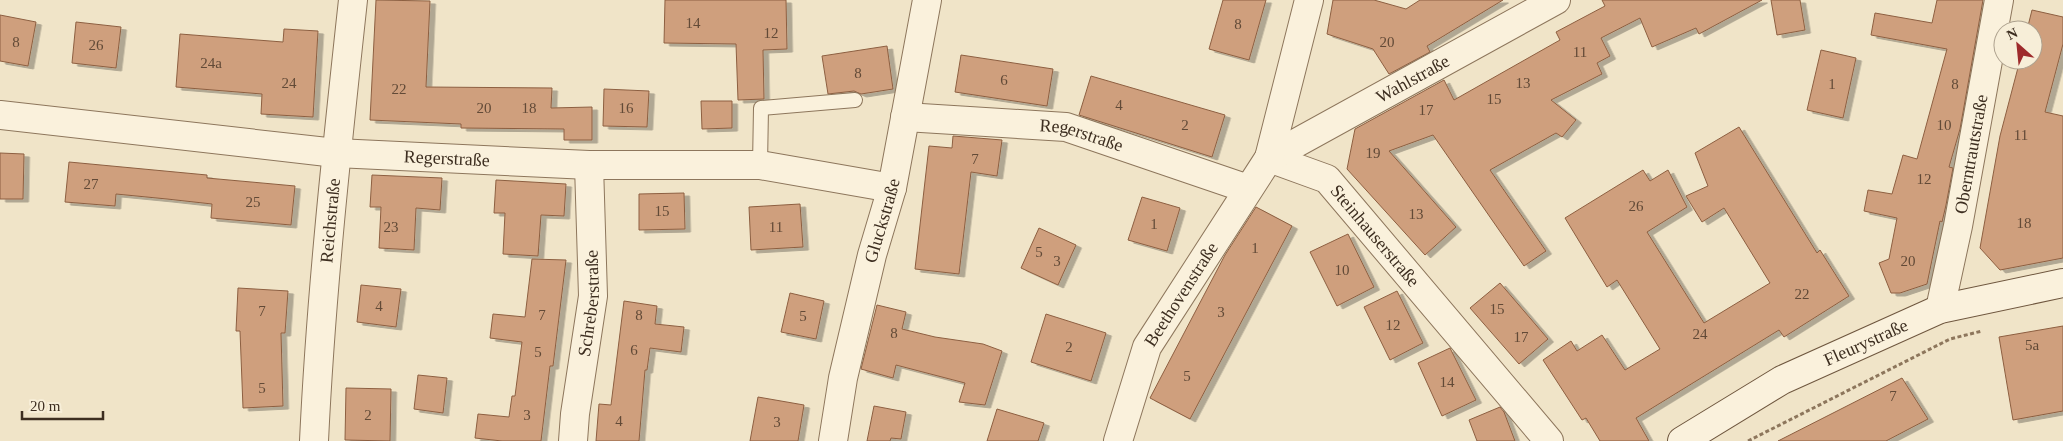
<svg xmlns="http://www.w3.org/2000/svg" width="2063" height="441" font-family="Georgia,serif">
<style>
.building{fill:#cf9f7d;stroke:#8d5f41;filter:url(#shadow)}
.lines{fill:none;stroke-linecap:round;stroke-linejoin:round}
.lane-casing{stroke:#8d765c;stroke-width:16}
.street-casing{stroke:#8d765c;stroke-width:30}
.secondary-casing{stroke:#6f573f;stroke-width:30}
.path{stroke:#8d765c;stroke-width:3;stroke-dasharray:4 2.5;stroke-linecap:butt}
.lane{stroke:#faf1dc;stroke-width:14}
.street{stroke:#faf1dc;stroke-width:28}
.secondary{stroke:#faf1dc;stroke-width:28}
.labels{text-anchor:middle;stroke-width:4;stroke-linejoin:round;paint-order:stroke}
.number-label{font-size:15px;fill:#624a37}
.street-label{font-size:18px;fill:#3d2e20;stroke:#f7eed8}
</style>
<defs>
<filter id="shadow"><feDropShadow dx="5.5" dy="3" stdDeviation="0" flood-color="#0004"/></filter>
</defs>
<rect width="100%" height="100%" fill="#f0e4c8"/>
<path class="building" d="M376 0 430 1 426 87 552 88 551 108 592 107V140H564V129L461 128V124L370 120Z
M665 0H786L787 49 763 50 764 99 738 100 736 44 664 43Z
M1223 0H1266L1249 60 1209 49Z
M1333 0H1374L1406 9 1420 0H1503L1427 46 1430 52 1389 74 1373 49 1327 34Z
M1602 0H1762L1699 34 1696 28 1652 47 1640 18 1601 38 1610 56 1597 63 1602 74 1551 100 1576 120 1562 137 1556 133 1490 170 1546 251 1524 266 1433 135 1389 151 1456 227 1425 255 1347 169 1355 129 1444 80 1454 100 1560 40 1556 32 1605 6Z
M1771 0H1800L1805 30 1777 35Z
M1937 0H1983L1960 129 1949 167 1953 168 1946 205 1942 222 1940 221 1927 284 1900 293H1891L1879 263 1889 259 1897 218 1864 211 1868 190 1892 194 1903 155 1917 159 1947 49 1871 35 1875 13 1932 23Z
M2032 10 2063 17V44L2045 112 2063 116V258L2000 270 1980 248 2000 136 2020 60H2033V30H2027Z
M0 15 36 22 28 66 0 61Z
M76 22 121 27 116 68 72 63Z
M284 29 318 31 313 117 261 114 262 94 176 87 180 34 283 42Z
M887 46 893 89 861 94 854 91 828 94 822 56Z
M1821 50 1856 58 1843 118 1807 110Z
M961 55 1053 69 1047 106 955 92Z
M1091 76 1225 115 1212 157 1079 115Z
M604 89 649 91 647 127 603 126Z
M701 101H732V128L702 129Z
M1739 127 1817 253 1820 250 1849 296 1784 337 1779 330 1636 418 1649 441H1600L1586 418 1582 420 1543 360 1571 341 1577 351 1602 335 1625 370 1660 349 1617 280 1607 287 1565 218 1643 170 1650 181 1668 170 1687 207 1647 232 1704 323 1770 283 1724 208 1702 222 1686 196 1708 186 1695 153Z
M953 136 1002 140 997 176 971 172 959 274 915 269 929 146 952 148Z
M0 153 24 154 23 199H0Z
M69 162 207 175V178L295 186 291 225 211 218 212 204 167 199 116 194 115 206 65 202Z
M372 175 442 178 440 210 416 208 414 250 379 248 381 207H370Z
M496 180 566 184 564 216 541 215 538 256 503 254 505 213H494Z
M684 193 685 229 639 230V194Z
M1142 197 1180 208 1167 251 1128 240Z
M800 204 803 247 751 250 749 207Z
M1256 207 1292 226 1190 419 1150 398 1225 255Z
M1039 228 1076 245 1058 285 1021 268Z
M1348 234 1374 287 1337 306 1310 252Z
M532 259 566 260 553 366H550L541 441H502L475 438 478 414 509 417 512 396H515L522 342 490 338 493 314 525 317Z
M1500 283 1548 339 1519 364 1470 308Z
M361 285 401 289 396 327 357 322Z
M238 288 288 291 285 333H281L283 406 243 408 240 331H236Z
M1397 291 1423 343 1390 360 1364 307Z
M790 293 824 301 816 339 781 332Z
M624 301 657 306 655 324 684 327 681 352 650 348 647 370H645L639 441H596L599 404 611 405Z
M877 305 906 312 902 329 935 337 983 344 1002 351 985 405 959 402 965 383 896 365 893 378 861 369Z
M1046 314 1106 333 1091 381 1031 362Z
M2063 326V411L2013 420 1999 337Z
M1450 348 1476 400 1442 416 1418 363Z
M418 375 447 378 443 413 414 409Z
M1902 378 1928 419 1886 441H1778Z
M346 388 391 389 390 441 345 440Z
M758 397 804 405 798 441H750Z
M874 406 906 412 901 439 891 438 890 441H867Z
M1500 407 1504 412 1515 441H1477L1469 420Z
M997 409 1044 423 1038 441H987Z"/>
<g class="lines">
<g class="lane-casing">
<path id="lane" d="M760 165 761 108 855 100"/>
</g>
<g class="street-casing">
<g id="street">
<path id="s1" d="M0 115 336 153 589 165H760L892 188"/>
<path id="s2" d="M905 117 1066 127 1248 189"/>
<path id="s3" d="M1269 158 1327 179 1549 441"/>
<path id="s4" d="M1269 158 1556 0"/>
<path id="s5" d="M1940 309 1958 226 1999 0"/>
<path id="s6" d="M314 441C321 293 337 147 353 0"/>
<path id="s7" d="M573 441 575 414 593 296 589 165"/>
<path id="s8" d="M833 441 843 378 872 255 892 188 927 0"/>
<path id="s9" d="M1118 441 1147 347 1269 158 1309 0"/>
</g>
</g>
<g class="secondary-casing">
<g id="secondary">
<path id="s10" d="M1682 441 1782 380 1940 309 2063 283"/>
</g>
</g>
<path class="path" d="M1748 441 1950 339 1982 331"/>
<use href="#lane" class="lane"/>
<use href="#street" class="street"/>
<use href="#secondary" class="secondary"/>
</g>
<g class="labels">
<g class="number-label">
<text x="693" y="28">14</text>
<text x="1238" y="29">8</text>
<text x="771" y="38">12</text>
<text x="16" y="47">8</text>
<text x="1387" y="47">20</text>
<text x="96" y="50">26</text>
<text x="1580" y="57">11</text>
<text x="211" y="68">24a</text>
<text x="858" y="78">8</text>
<text x="1004" y="85">6</text>
<text x="289" y="88">24</text>
<text x="1523" y="88">13</text>
<text x="1832" y="89">1</text>
<text x="1955" y="89">8</text>
<text x="399" y="94">22</text>
<text x="1494" y="104">15</text>
<text x="1119" y="110">4</text>
<text x="484" y="113">20</text>
<text x="529" y="113">18</text>
<text x="626" y="113">16</text>
<text x="1426" y="115">17</text>
<text x="1185" y="130">2</text>
<text x="1944" y="130">10</text>
<text x="2021" y="140">11</text>
<text x="1373" y="158">19</text>
<text x="975" y="164">7</text>
<text x="1924" y="184">12</text>
<text x="91" y="189">27</text>
<text x="253" y="207">25</text>
<text x="1636" y="211">26</text>
<text x="662" y="216">15</text>
<text x="1416" y="219">13</text>
<text x="2024" y="228">18</text>
<text x="1154" y="229">1</text>
<text x="391" y="232">23</text>
<text x="776" y="232">11</text>
<text x="1255" y="253">1</text>
<text x="1039" y="257">5</text>
<text x="1057" y="266">3</text>
<text x="1908" y="266">20</text>
<text x="1342" y="275">10</text>
<text x="1802" y="299">22</text>
<text x="379" y="311">4</text>
<text x="1497" y="314">15</text>
<text x="262" y="316">7</text>
<text x="1221" y="317">3</text>
<text x="542" y="320">7</text>
<text x="639" y="320">8</text>
<text x="803" y="321">5</text>
<text x="1393" y="330">12</text>
<text x="894" y="338">8</text>
<text x="1700" y="339">24</text>
<text x="1521" y="342">17</text>
<text x="2032" y="350">5a</text>
<text x="1069" y="352">2</text>
<text x="634" y="355">6</text>
<text x="538" y="357">5</text>
<text x="1187" y="381">5</text>
<text x="1447" y="387">14</text>
<text x="262" y="393">5</text>
<text x="1893" y="401">7</text>
<text x="368" y="420">2</text>
<text x="527" y="420">3</text>
<text x="619" y="426">4</text>
<text x="777" y="427">3</text>
</g>
<g class="street-label">
<text dy="6" stroke="none"><textPath href="#s4" startOffset="164">Wahlstraße</textPath></text>
<text dy="6" stroke="none"><textPath href="#s2" startOffset="178">Regerstraße</textPath></text>
<text dy="6" stroke="none"><textPath href="#s5" startOffset="158">Oberntrautstraße</textPath></text>
<text dy="6" stroke="none"><textPath href="#s1" startOffset="449">Regerstraße</textPath></text>
<text dy="6" stroke="none"><textPath href="#s6" startOffset="221">Reichstraße</textPath></text>
<text dy="6" stroke="none"><textPath href="#s8" startOffset="226">Gluckstraße</textPath></text>
<text dy="6" stroke="none"><textPath href="#s3" startOffset="136">Steinhauserstraße</textPath></text>
<text dy="6" stroke="none"><textPath href="#s9" startOffset="161">Beethovenstraße</textPath></text>
<text dy="6" stroke="none"><textPath href="#s7" startOffset="139">Schreberstraße</textPath></text>
<text dy="6" stroke="none"><textPath href="#s10" startOffset="209">Fleurystraße</textPath></text>
</g>
</g>
<g transform="translate(2018 45) rotate(333)"><circle r="24" fill="#f7eed8" stroke="#ada18e"/>
<path d="M0-4L9 19L0 12L-9 19Z" fill="#9e2a2b"/>
<text y="-8" font-size="14" font-weight="bold" text-anchor="middle" fill="#3d2e20">N</text>
</g>
<path d="M22 411v8h81v-8" fill="none" stroke="#3d2e20" stroke-width="2.5"/>
<text x="30" y="411" font-size="15" fill="#3d2e20" stroke="#f7eed8" stroke-width="4" paint-order="stroke">20 m</text>
</svg>
